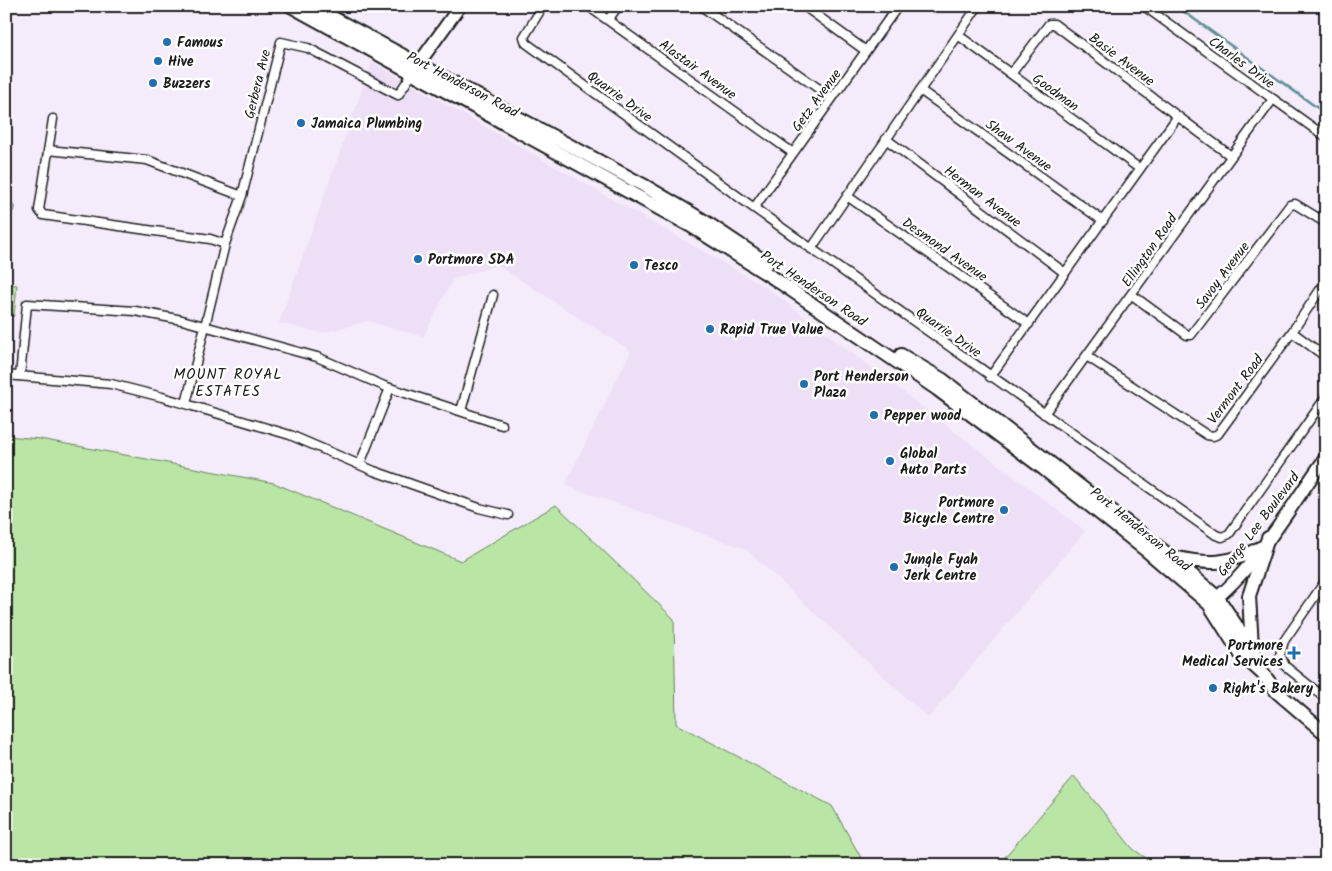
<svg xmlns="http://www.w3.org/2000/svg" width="1332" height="871" font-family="Kalam,sans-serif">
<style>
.built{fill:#ecdff6}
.green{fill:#b9e6a4;stroke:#6a8160}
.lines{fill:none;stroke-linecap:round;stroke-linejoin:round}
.stream{stroke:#5e8e95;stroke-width:2.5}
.street-casing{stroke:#1c1c1c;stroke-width:11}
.secondary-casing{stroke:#1c1c1c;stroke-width:15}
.primary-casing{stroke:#1c1c1c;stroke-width:16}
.street{stroke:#fff;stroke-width:8}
.secondary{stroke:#fff;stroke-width:11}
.primary{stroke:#fff;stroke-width:12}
.poi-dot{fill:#1f6fb2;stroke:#fff;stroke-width:2}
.labels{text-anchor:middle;stroke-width:5;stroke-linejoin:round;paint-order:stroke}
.poi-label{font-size:14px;font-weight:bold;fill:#1c1c1c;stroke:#fff;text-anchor:start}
.street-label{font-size:14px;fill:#1c1c1c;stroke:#fff}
.neighbourhood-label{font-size:15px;letter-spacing:1px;fill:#1c1c1c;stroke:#fff}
</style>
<rect width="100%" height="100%" fill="#f4ecfa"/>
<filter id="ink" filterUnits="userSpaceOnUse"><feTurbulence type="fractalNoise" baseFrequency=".02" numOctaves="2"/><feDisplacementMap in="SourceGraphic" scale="10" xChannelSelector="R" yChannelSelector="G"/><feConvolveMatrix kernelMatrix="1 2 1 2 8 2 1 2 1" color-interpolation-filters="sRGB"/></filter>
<g filter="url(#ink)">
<path class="built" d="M372 62 767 288 1085 531 928 718 746 549 565 485 631 351 497 265 453 279 423 337 368 321 322 333 279 323Z"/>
<path class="green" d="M6 284 17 285 14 316 6 317Z
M6 436 40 439 274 483 461 561 556 505 674 619 676 724 832 806 864 863 872 865H6Z
M1074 776 1133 849 1156 865H998Z"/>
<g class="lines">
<path class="stream" d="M1176 6 1326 114"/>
<g class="street-casing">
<path id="street" d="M543 6 524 37 526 43 754 208 1216 535 1222 537 1229 534 1326 397
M588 6 793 153
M701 6 832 98
M804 6 866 51
M1144 6 1326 137
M608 20 618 6
M958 35 1140 169
M1011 74 1049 24H1054L1231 156
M920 90 1103 221
M53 119 39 210 43 215 210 239 225 244
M886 139 1065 273
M48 150 147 160 242 196
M847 196 1029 324
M6 207 9 208
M754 208 898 6
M811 249 978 6
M1132 295 1187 335H1191L1290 205 1295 204 1326 223
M1292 332 1326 357
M1088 357 1207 435 1213 436 1218 434 1292 332 1326 281
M6 375 111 384 162 397 290 435 374 471 479 508 508 515
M20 376 27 304 135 311 182 320 317 357 384 386 502 425
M990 377 1178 116
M186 404 225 244 242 196 281 42 308 48 398 95 412 74
M461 411 493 295
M1044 414 1273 99
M360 464 390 388
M1326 580 1284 641 1280 655 1285 666 1326 699"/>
</g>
<g class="secondary-casing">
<path id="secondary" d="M414 70 460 6
M1211 602C1254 571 1294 501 1326 457"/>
</g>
<g class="primary-casing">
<path id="primary" d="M291 6 691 226 775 279 937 389 1044 469 1147 551 1209 604 1240 653 1262 673 1277 692 1326 734
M311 6 643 185 704 221 767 263
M901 355 943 380 1170 556 1218 598 1253 651 1260 669
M1173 557C1209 565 1228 565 1262 547
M1252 647 1249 596 1268 538"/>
</g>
<use href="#street" class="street"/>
<use href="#secondary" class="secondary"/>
<use href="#primary" class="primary"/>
</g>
</g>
<g class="poi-dot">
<circle cx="167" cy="42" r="5"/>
<circle cx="158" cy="61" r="5"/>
<circle cx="153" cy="83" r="5"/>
<circle cx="301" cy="123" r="5"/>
<circle cx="418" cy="259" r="5"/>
<circle cx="634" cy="265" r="5"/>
<circle cx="710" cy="329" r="5"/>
<circle cx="804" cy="384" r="5"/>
<circle cx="874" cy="415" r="5"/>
<circle cx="890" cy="461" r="5"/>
<circle cx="1004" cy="510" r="5"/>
<circle cx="894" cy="567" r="5"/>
<path d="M1291.5 645.5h5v5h5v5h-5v5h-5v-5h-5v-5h5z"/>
<circle cx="1213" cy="688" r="5"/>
</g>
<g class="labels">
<g class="poi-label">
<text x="177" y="47">Famous</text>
<text x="168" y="66">Hive</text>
<text x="163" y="88">Buzzers</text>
<text x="311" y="128">Jamaica Plumbing</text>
<text x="428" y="264">Portmore SDA</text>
<text x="644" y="270">Tesco</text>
<text x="720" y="334">Rapid True Value</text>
<text x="814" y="381">Port Henderson<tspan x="814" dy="16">Plaza</tspan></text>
<text x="884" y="420">Pepper wood</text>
<text x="900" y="458">Global<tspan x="900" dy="16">Auto Parts</tspan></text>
<text x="994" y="507" text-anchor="end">Portmore<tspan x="994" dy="16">Bicycle Centre</tspan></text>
<text x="904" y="564">Jungle Fyah<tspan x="904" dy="16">Jerk Centre</tspan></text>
<text x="1283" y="650" text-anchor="end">Portmore<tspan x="1283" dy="16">Medical Services</tspan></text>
<text x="1223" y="693">Right's Bakery</text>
</g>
<g class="street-label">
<text transform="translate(1122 59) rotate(37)" y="5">Basie Avenue</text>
<text transform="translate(1242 62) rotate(36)" y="5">Charles Drive</text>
<text transform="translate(698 69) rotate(36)" y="5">Alastair Avenue</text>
<text transform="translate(257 84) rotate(-76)" y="5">Gerbera Ave</text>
<text transform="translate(463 84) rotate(28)" y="5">Port Henderson Road</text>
<text transform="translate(1056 92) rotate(36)" y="5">Goodman</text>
<text transform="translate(620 96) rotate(36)" y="5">Quarrie Drive</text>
<text transform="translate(816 100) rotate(-54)" y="5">Getz Avenue</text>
<text transform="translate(1019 145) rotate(36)" y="5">Shaw Avenue</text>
<text transform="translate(983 196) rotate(37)" y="5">Herman Avenue</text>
<text transform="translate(945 249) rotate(35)" y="5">Desmond Avenue</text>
<text transform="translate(1149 250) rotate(-55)" y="5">Ellington Road</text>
<text transform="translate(1222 275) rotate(-53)" y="5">Savoy Avenue</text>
<text transform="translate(814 288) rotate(34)" y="5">Port Henderson Road</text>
<text transform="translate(949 332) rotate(35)" y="5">Quarrie Drive</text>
<text transform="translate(1235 389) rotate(-53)" y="5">Vermont Road</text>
<text transform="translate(1258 524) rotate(-53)" y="5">George Lee Boulevard</text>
<text transform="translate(1141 529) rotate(39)" y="5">Port Henderson Road</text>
</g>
<g class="neighbourhood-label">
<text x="228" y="379">MOUNT ROYAL<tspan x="228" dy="17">ESTATES</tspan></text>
</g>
</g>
<rect width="1332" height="871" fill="none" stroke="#fff" stroke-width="25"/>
<rect x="12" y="12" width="1307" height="846" fill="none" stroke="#1c1c1c" stroke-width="2" filter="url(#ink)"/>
</svg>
